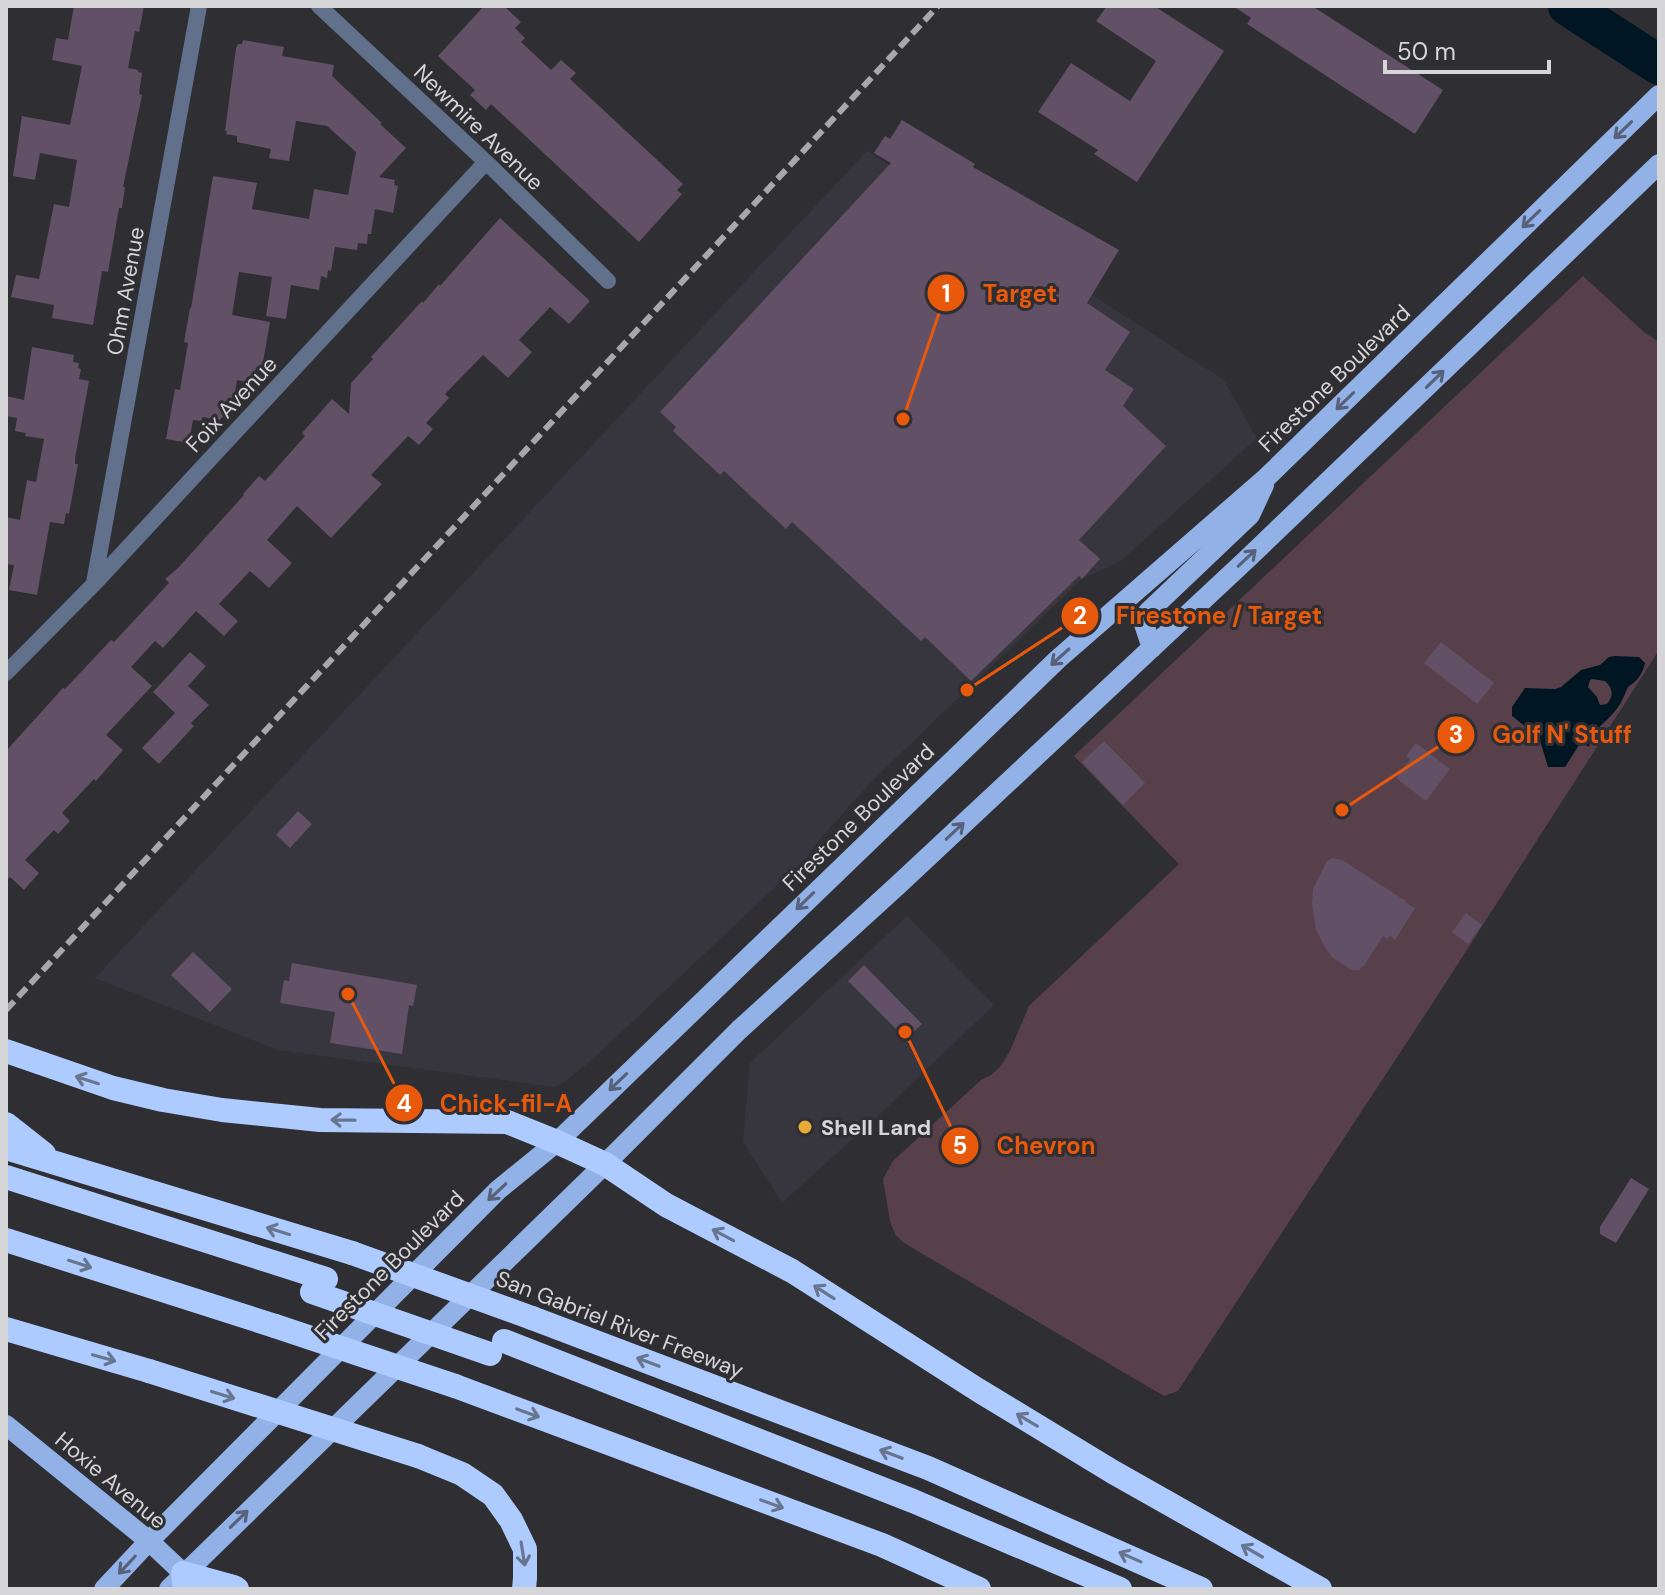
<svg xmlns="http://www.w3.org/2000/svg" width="1665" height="1595" font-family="'DM Sans',sans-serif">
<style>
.built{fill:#37363f}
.green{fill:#58404b}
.water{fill:#001622;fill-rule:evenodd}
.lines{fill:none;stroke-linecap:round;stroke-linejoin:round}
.river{stroke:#001622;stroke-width:40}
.building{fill:#625066}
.street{stroke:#61708b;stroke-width:16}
.primary{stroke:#92b1e7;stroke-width:20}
.highway{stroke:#adcbff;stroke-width:24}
.rail{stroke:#a8a8aa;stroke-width:6;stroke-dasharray:12 6;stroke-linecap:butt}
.highway-bridge{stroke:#adcbff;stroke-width:24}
.oneway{stroke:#57627a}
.oneway2{stroke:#68758e}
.poi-dot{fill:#e8ab37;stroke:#2f2e32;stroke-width:3}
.labels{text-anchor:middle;stroke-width:6;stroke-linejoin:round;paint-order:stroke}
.street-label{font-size:22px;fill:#d6d6d8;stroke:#2f2e32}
.poi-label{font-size:22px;font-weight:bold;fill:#d6d6d8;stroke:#2f2e32;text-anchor:start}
.leader{fill:none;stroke:#e8590c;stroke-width:3}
.callout-dot{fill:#e8590c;stroke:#2f2e32;stroke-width:3}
.mark-label{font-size:24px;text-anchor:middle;font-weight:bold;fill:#fff}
.callout-label{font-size:24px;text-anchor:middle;font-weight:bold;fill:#e8590c;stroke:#2f2e32;stroke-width:6;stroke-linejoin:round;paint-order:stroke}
</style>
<rect width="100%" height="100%" fill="#2f2e32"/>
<path class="built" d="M867 151 1223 379 1257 438 1122 560 1082 579 873 780 821 838 808 856 593 1059 564 1082 555 1087 278 1050 95 978Z
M907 916 994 1005 881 1113 782 1203 743 1141 750 1063Z"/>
<path class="green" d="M1583 276 1644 332 1659 342V650L1434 1001 1178 1391 1164 1396 904 1243 895 1234 890 1221 883 1179 893 1161 981 1080 991 1075 1000 1067 1010 1051 1029 1006 1179 864 1074 756Z"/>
<path class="water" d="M1615 656 1639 657 1645 663C1643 674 1637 681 1628 687 1624 695 1622 703 1616 710 1605 724 1592 729 1589 747L1581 742 1565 767H1548L1539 737 1512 716V707L1525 688 1555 689 1561 687 1581 670 1600 665 1609 657ZM1592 679 1605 681C1613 688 1614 696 1607 704L1600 705 1597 697 1588 687 1590 680Z"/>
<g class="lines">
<path class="river" d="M1568 6 1659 65"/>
</g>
<path class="building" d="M74 6H144L139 32 135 31 128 68 138 70V72L142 73 139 94 142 95 123 187H125L122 208H119L108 272 102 271 93 325 52 318 54 305 11 297 16 275 39 279 54 204 69 207 77 160 40 153 35 180 13 176 22 116 70 125 82 66 52 60 56 38 68 40Z
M484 6H504L521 22 515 28 525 38 521 42 551 70 561 60 576 73 570 79 683 184 677 190 682 194 639 242 491 104 486 110 470 95 475 90 438 56Z
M1107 6H1154L1224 51 1137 182 1094 154 1098 150 1038 112 1071 63 1130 101 1156 61 1096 21Z
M1233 6H1312L1443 90 1415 134 1247 24 1251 18Z
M243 40 284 47 282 56 334 65 332 76 382 123 380 124 406 148 379 177 395 180 394 185 398 186 393 213 375 209 371 234H368L367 244 358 243 357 250 335 247 331 271 328 270 327 278 321 276 319 290 291 285 286 319 266 316 272 277 239 272 232 315 270 322 262 368 256 367 254 378 247 377 246 382 237 380 233 405 220 420 202 417V421L193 420 189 443 166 439 175 389 180 390 188 343 184 342 190 308H191L213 176 257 183 252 209 309 219 314 189 348 195 356 152 327 126 296 121 289 161 269 158 271 149 237 142V136L226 134 227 131H225L236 48 238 44H242Z
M902 120 975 164 973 167 1119 250 1087 303 1130 332 1105 370 1134 389 1123 406 1166 446 1079 540 1100 559 1082 579 1079 576 971 681 925 637 921 641 792 522 786 529 724 471 720 475 673 431 676 427 660 412 891 163 874 153 885 136 890 139Z
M500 218 590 301 569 324 550 307 519 340 532 352 508 378 483 355 445 394 449 398 426 423 433 429 419 445 408 436 371 475 382 484 331 538 297 506 267 540 292 563 269 588 250 571 219 604 238 621 224 636 196 611 163 648 155 641 131 667 152 686 106 735 123 750 96 781 94 779 62 813 70 821 58 834 54 830 25 860 39 873 24 890 10 877 6 881V751L63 688 65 689 111 640 114 642 169 583 165 579 178 568 244 495 243 494 259 476 265 481 305 436 302 433 332 399 349 414 351 383 373 359 371 357 422 301 423 303 439 284 440 286Z
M32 347 74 355 73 362 79 363 78 368 81 369 79 379 89 381 75 458V464H78L69 514 66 513 64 524 50 522 37 595 9 590 14 565 6 564V517L20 520 27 480 36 482 44 439 25 436 26 433 15 431 17 418 6 416V396L24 400Z
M1441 642 1494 683 1477 704 1424 663Z
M190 652 206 666 188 686 209 705 191 723 194 726 159 764 142 748 175 713 153 692Z
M1104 741 1145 783 1123 805 1082 762Z
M1416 743 1450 769 1426 801 1396 778 1410 759 1406 756Z
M298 811 312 824 290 848 276 835Z
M1332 858 1342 860 1406 901 1405 902 1415 908 1395 940 1390 936 1388 939 1383 936 1365 964 1359 970H1352L1333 958 1326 949 1316 930 1312 904 1313 889 1327 861Z
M1466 913 1482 925 1468 944 1452 932Z
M193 952 232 989 210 1012 171 975Z
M292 963 417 985 413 1006 409 1005 402 1054 330 1043 335 1012 280 1003 284 980 289 981Z
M864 965 922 1024 906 1039 848 981Z
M1631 1178 1649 1189 1616 1243 1600 1234V1227Z"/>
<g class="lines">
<path class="street" d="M319 6 486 162 608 281
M94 583 199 6
M6 673 94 584 486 162"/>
<path class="primary" d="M1152 648 1144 624 1148 612 1250 515 1264 485
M6 1425 149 1541 183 1573
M104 1589 149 1541 498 1190 557 1142 1058 659 1267 477 1659 95
M169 1589 605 1164 739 1030 898 885 1247 559 1659 164"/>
<path class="highway" d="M6 1051 113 1088 163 1100 222 1110 320 1120 507 1122 557 1142 605 1164 666 1205 792 1271 978 1390 1113 1472 1320 1589
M6 1124 44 1154
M6 1148 352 1253
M6 1177 326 1279
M6 1240 275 1326
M532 1318 928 1468 1201 1589
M6 1329 149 1371
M504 1341 913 1501 1120 1589
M455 1386 882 1545 979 1589
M418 1456 462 1474 493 1495 511 1520 525 1549V1578L524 1589
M185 1589 183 1573 234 1587 237 1589"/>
<path class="rail" d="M6 1010 938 6"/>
<path class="highway-bridge" d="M352 1253 532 1318
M312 1292 490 1354
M275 1326 455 1386
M149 1371 418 1456"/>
</g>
<defs><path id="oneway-shaft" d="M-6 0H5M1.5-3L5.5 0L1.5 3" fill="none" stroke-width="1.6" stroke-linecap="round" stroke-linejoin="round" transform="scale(2)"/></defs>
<g class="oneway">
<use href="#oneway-shaft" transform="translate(1623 130) rotate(136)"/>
<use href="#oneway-shaft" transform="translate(1531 219) rotate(136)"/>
<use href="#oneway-shaft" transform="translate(1435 379) rotate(-44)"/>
<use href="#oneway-shaft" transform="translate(1345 401) rotate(136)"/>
<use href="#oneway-shaft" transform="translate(1247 558) rotate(-43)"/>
<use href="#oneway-shaft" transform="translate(1060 657) rotate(138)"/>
<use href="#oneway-shaft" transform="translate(955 831) rotate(-43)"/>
<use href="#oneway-shaft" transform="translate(805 901) rotate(136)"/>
<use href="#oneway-shaft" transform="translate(618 1082) rotate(136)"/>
<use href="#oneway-shaft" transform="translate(497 1192) rotate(137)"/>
<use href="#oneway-shaft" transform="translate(239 1519) rotate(-44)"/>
<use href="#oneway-shaft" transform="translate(127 1565) rotate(133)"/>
</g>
<g class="oneway2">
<use href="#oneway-shaft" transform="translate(87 1080) rotate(-162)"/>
<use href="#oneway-shaft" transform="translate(343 1120) rotate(-179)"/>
<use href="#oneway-shaft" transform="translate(278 1231) rotate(-163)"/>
<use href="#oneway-shaft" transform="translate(723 1235) rotate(-152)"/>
<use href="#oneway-shaft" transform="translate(80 1264) rotate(18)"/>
<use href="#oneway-shaft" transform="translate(824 1292) rotate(-147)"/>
<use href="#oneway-shaft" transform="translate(104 1358) rotate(16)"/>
<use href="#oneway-shaft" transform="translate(648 1362) rotate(-159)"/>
<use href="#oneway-shaft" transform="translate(223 1395) rotate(17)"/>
<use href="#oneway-shaft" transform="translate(528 1413) rotate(20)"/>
<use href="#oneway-shaft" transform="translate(1027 1420) rotate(-149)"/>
<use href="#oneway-shaft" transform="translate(891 1454) rotate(-159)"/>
<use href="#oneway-shaft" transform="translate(772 1504) rotate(20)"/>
<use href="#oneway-shaft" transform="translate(1252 1551) rotate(-150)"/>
<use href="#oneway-shaft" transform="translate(523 1554) rotate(81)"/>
<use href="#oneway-shaft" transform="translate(1130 1557) rotate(-156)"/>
</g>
<circle class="poi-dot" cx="805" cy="1127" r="8"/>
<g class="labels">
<g class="street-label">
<text transform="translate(479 127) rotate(44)" y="8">Newmire Avenue</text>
<text transform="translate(125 291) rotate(-80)" y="8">Ohm Avenue</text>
<text transform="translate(1334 378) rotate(-44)" y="8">Firestone Boulevard</text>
<text transform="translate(231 404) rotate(-47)" y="8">Foix Avenue</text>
<text transform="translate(858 817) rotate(-44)" y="8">Firestone Boulevard</text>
<text transform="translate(389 1265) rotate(-45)" y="8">Firestone Boulevard</text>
<text transform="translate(620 1324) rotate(21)" y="8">San Gabriel River Freeway</text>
<text transform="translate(111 1480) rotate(40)" y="8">Hoxie Avenue</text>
</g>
<g class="poi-label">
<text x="821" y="1135">Shell Land</text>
</g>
</g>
<path class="leader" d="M903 419L946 293M967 690L1080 616M1342 810L1456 735M348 994L404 1103M905 1032L960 1146"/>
<g class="callout-dot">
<circle cx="903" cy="419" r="8"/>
<circle cx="967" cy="690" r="8"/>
<circle cx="1342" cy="810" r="8"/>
<circle cx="348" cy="994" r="8"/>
<circle cx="905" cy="1032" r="8"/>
<circle cx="946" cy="293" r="20"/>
<circle cx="1080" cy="616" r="20"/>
<circle cx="1456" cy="735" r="20"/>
<circle cx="404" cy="1103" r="20"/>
<circle cx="960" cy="1146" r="20"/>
</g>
<g class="mark-label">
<text x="946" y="302">1</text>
<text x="1080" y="624">2</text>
<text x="1456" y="743">3</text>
<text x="404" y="1112">4</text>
<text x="960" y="1154">5</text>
</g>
<g class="callout-label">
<text x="1020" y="302">Target</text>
<text x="1219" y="624">Firestone / Target</text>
<text x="1562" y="743">Golf N' Stuff</text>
<text x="506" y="1112">Chick-fil-A</text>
<text x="1046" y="1154">Chevron</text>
</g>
<rect width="1665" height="1595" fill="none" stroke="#d6d6d8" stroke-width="16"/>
<path d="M1385 60v12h164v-12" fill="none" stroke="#d6d6d8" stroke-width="4"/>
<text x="1397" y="60" font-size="24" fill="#d6d6d8" stroke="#2f2e32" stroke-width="6" paint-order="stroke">50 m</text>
</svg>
